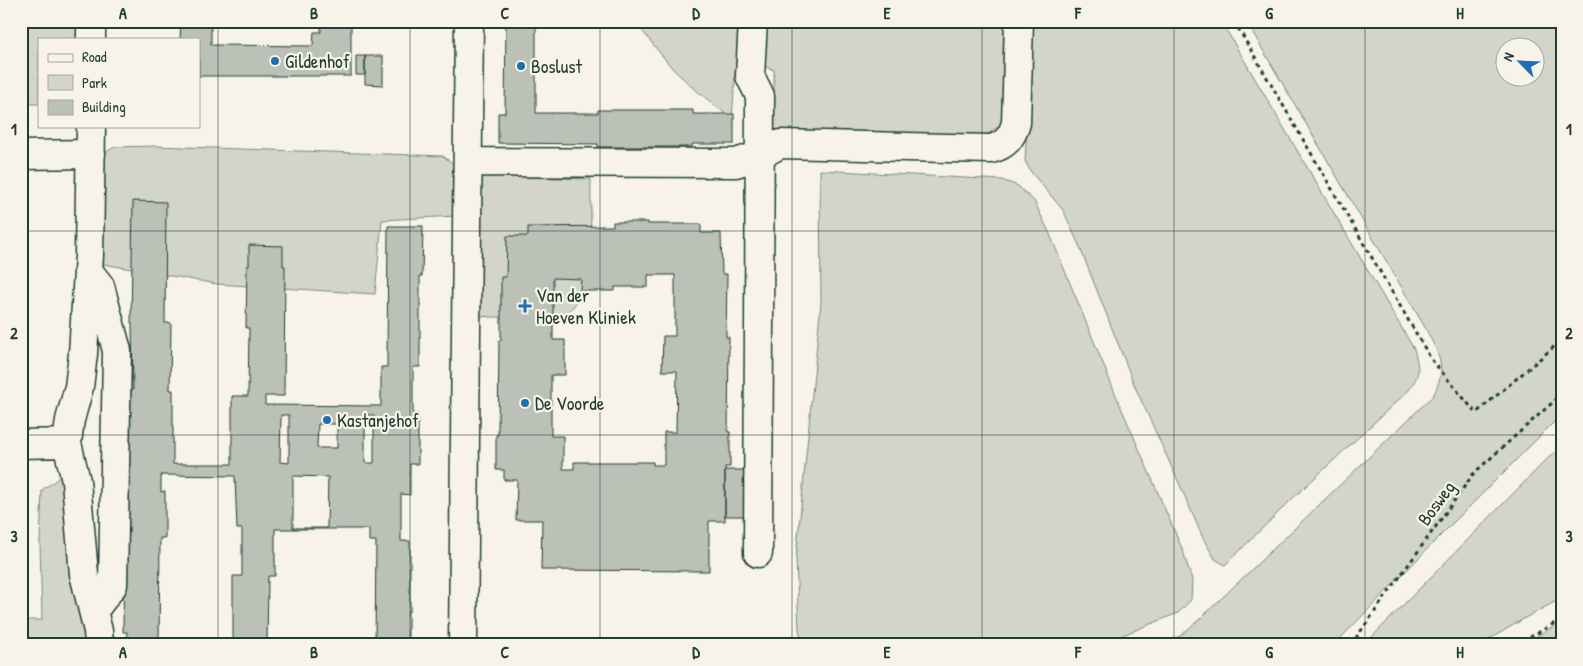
<svg xmlns="http://www.w3.org/2000/svg" width="1583" height="666" font-family="'Patrick Hand',sans-serif">
<style>
.green{fill:#d3d5ca;stroke:#79897f;fill-rule:evenodd}
.building{fill:#bbc1b6;stroke:#1f3d34;fill-rule:evenodd}
.lines{fill:none;stroke-linecap:round;stroke-linejoin:round}
.minor-casing{stroke:#1f3d34;stroke-width:31}
.path{stroke:#1f3d34;stroke-width:3;stroke-dasharray:4 4;stroke-linecap:butt}
.minor{stroke:#f7f3e8;stroke-width:28}
.grid{fill:none;stroke:#1f3d34;stroke-width:1;stroke-opacity:0.55}
.poi-dot{fill:#1f6fb2;stroke:#f7f3e8;stroke-width:2}
.labels{text-anchor:middle;stroke-width:4.5;stroke-linejoin:round;paint-order:stroke}
.poi-label{font-size:19px;fill:#1f3d34;stroke:#f7f3e8;text-anchor:start}
.street-label{font-size:19px;fill:#1f3d34;stroke:#f7f3e8}
.neatline{fill:none;stroke:#1f3d34;stroke-width:2}
.grid-label{font-size:16px;text-anchor:middle;font-weight:bold;fill:#1f3d34}
</style>
<rect width="100%" height="100%" fill="#f7f3e8"/>
<filter id="ink" filterUnits="userSpaceOnUse"><feTurbulence type="fractalNoise" baseFrequency=".02" numOctaves="2"/><feDisplacementMap in="SourceGraphic" scale="10" xChannelSelector="R" yChannelSelector="G"/><feConvolveMatrix kernelMatrix="1 2 1 2 8 2 1 2 1" color-interpolation-filters="sRGB"/></filter>
<g filter="url(#ink)">
<path class="green" d="M21 21H77L79 39H39V104H21Z
M637 21H739L732 119 692 87 672 68 640 28Z
M763 21H1009L1005 99 1001 125 982 138 774 130V70L761 65Z
M1033 21H1221L1414 349C1419 368 1421 373 1409 390L1292 499 1225 565 1215 559 1203 538 1179 483 1136 389 1079 245 1063 210 1031 172 1025 161Z
M1246 21H1562V414L1439 537 1334 645H1157L1180 636 1202 617 1433 396C1448 367 1439 356 1426 329ZM1506 48H1536V78H1506Z
M155 146 443 156 455 165 456 216 382 220 375 294 217 284 103 264 104 153 115 147Z
M820 170 1002 180 1018 186 1034 201 1049 232 1120 405 1183 551 1192 580 1191 600 1178 613 1098 645H803L799 630 796 558 821 302Z
M483 176 591 179C590 209 596 295 568 311 557 317 541 315 530 316 512 316 494 319 476 315L475 180Z
M1562 444V598L1525 618 1480 645H1364Z
M73 460 81 537 112 633 119 645H21V620H42L40 543 42 490 56 480Z
M1562 622V645H1521Z"/>
<path class="building" d="M181 21H211V45L313 46 314 32H321V21H351V76H199V39H180Z
M506 21H536V113H598V110H693V114H734V144H692V147H598V144L498 143V113H505Z
M356 56H365V75H356Z
M365 56H383V85L365 84Z
M133 201 166 202 165 323H171L170 390H173V464H232V396H248L249 328H246L247 266H249V245L283 246V266H285L284 396H265V405L381 406V367H387L388 226H423L422 276H420V367H413V414H418V464H410V495L401 494V541H410V611H408V645H375L376 541H369V529H275V576H268L267 645H233V576H242V529H237L235 476 161 475V492L165 491V538H160L159 645H127V632H123L124 538 127 390H133L132 323H131ZM281 415H289V463L280 462ZM365 415H374V463H365ZM318 424H337V448H317ZM293 476 328 477 327 528H293Z
M613 222H648V224H701V233H721L722 274H727L726 337H729L728 432H730V467H725V521H709V571L541 570 542 520H516L517 480H504V470H496V435H498L499 340H501V277H506L507 236H528V227L613 226ZM648 275H675V336H663L662 371H677L676 432H664V465H653V462H574V469H563V436H551V375H565V340H553V278L581 279 580 291H615V287H648Z
M725 470H745V516H725Z"/>
<g class="lines">
<g class="minor-casing">
<path id="minor" d="M91 21V39
M753 21 750 76 760 96 758 553
M21 155 91 154
M468 162 736 163 760 155 780 144 991 149C1006 145 1012 137 1016 123L1019 21
M89 272 100 286 117 351 113 585 94 610
M67 443 76 481 84 574 98 631 99 645
M21 444 67 443 70 420 79 387 83 354 89 255 91 126
M463 645 469 21"/>
</g>
<path class="path" d="M1234 21 1431 359 1476 413 1562 340
M1351 645 1474 473 1562 394
M1516 645 1562 619"/>
<use href="#minor" class="minor"/>
</g>
</g>
<path class="grid" d="M218 21V645M410 21V645M600 21V645M792 21V645M982 21V645M1174 21V645M1365 21V645M21 231H1562M21 435H1562"/>
<g class="poi-dot">
<circle cx="275" cy="61" r="5"/>
<circle cx="521" cy="66" r="5"/>
<path d="M522.5 298.5h5v5h5v5h-5v5h-5v-5h-5v-5h5z"/>
<circle cx="525" cy="403" r="5"/>
<circle cx="327" cy="420" r="5"/>
</g>
<g class="labels">
<g class="poi-label">
<text x="285" y="68">Gildenhof</text>
<text x="531" y="73">Boslust</text>
<text x="536" y="302">Van der<tspan x="536" dy="22">Hoeven Kliniek</tspan></text>
<text x="535" y="410">De Voorde</text>
<text x="337" y="427">Kastanjehof</text>
</g>
<g class="street-label">
<text transform="translate(1436 503) rotate(-54)" y="7">Bosweg</text>
</g>
</g>
<rect width="1583" height="666" fill="none" stroke="#f7f3e8" stroke-width="55"/>
<rect x="38" y="38" width="162" height="90" fill="#f7f3e8" stroke="#a1aaa0"/>
<rect x="48" y="54" width="25" height="8" fill="#f7f3e8" stroke="#a1aaa0"/>
<text x="82" y="62" font-size="15" fill="#1f3d34">Road</text>
<rect x="48" y="75" width="25" height="15" fill="#d3d5ca" stroke="#a1aaa0"/>
<text x="82" y="88" font-size="15" fill="#1f3d34">Park</text>
<rect x="48" y="100" width="25" height="15" fill="#bbc1b6" stroke="#a1aaa0"/>
<text x="82" y="112" font-size="15" fill="#1f3d34">Building</text>
<g transform="translate(1520 62) rotate(294)"><circle r="24" fill="#f7f3e8" stroke="#a1aaa0"/>
<path d="M0-4L9 19L0 12L-9 19Z" fill="#1f6fb2"/>
<text y="-8" font-size="14" font-weight="bold" text-anchor="middle" fill="#1f3d34">N</text>
</g>
<rect x="28" y="28" width="1528" height="610" class="neatline"/>
<g class="grid-label">
<text x="123" y="19">A</text>
<text x="314" y="19">B</text>
<text x="505" y="19">C</text>
<text x="696" y="19">D</text>
<text x="887" y="19">E</text>
<text x="1078" y="19">F</text>
<text x="1269" y="19">G</text>
<text x="1460" y="19">H</text>
<text x="14" y="135">1</text>
<text x="1569" y="135">1</text>
<text x="14" y="339">2</text>
<text x="1569" y="339">2</text>
<text x="14" y="542">3</text>
<text x="1569" y="542">3</text>
<text x="123" y="658">A</text>
<text x="314" y="658">B</text>
<text x="505" y="658">C</text>
<text x="696" y="658">D</text>
<text x="887" y="658">E</text>
<text x="1078" y="658">F</text>
<text x="1269" y="658">G</text>
<text x="1460" y="658">H</text>
</g>
</svg>
